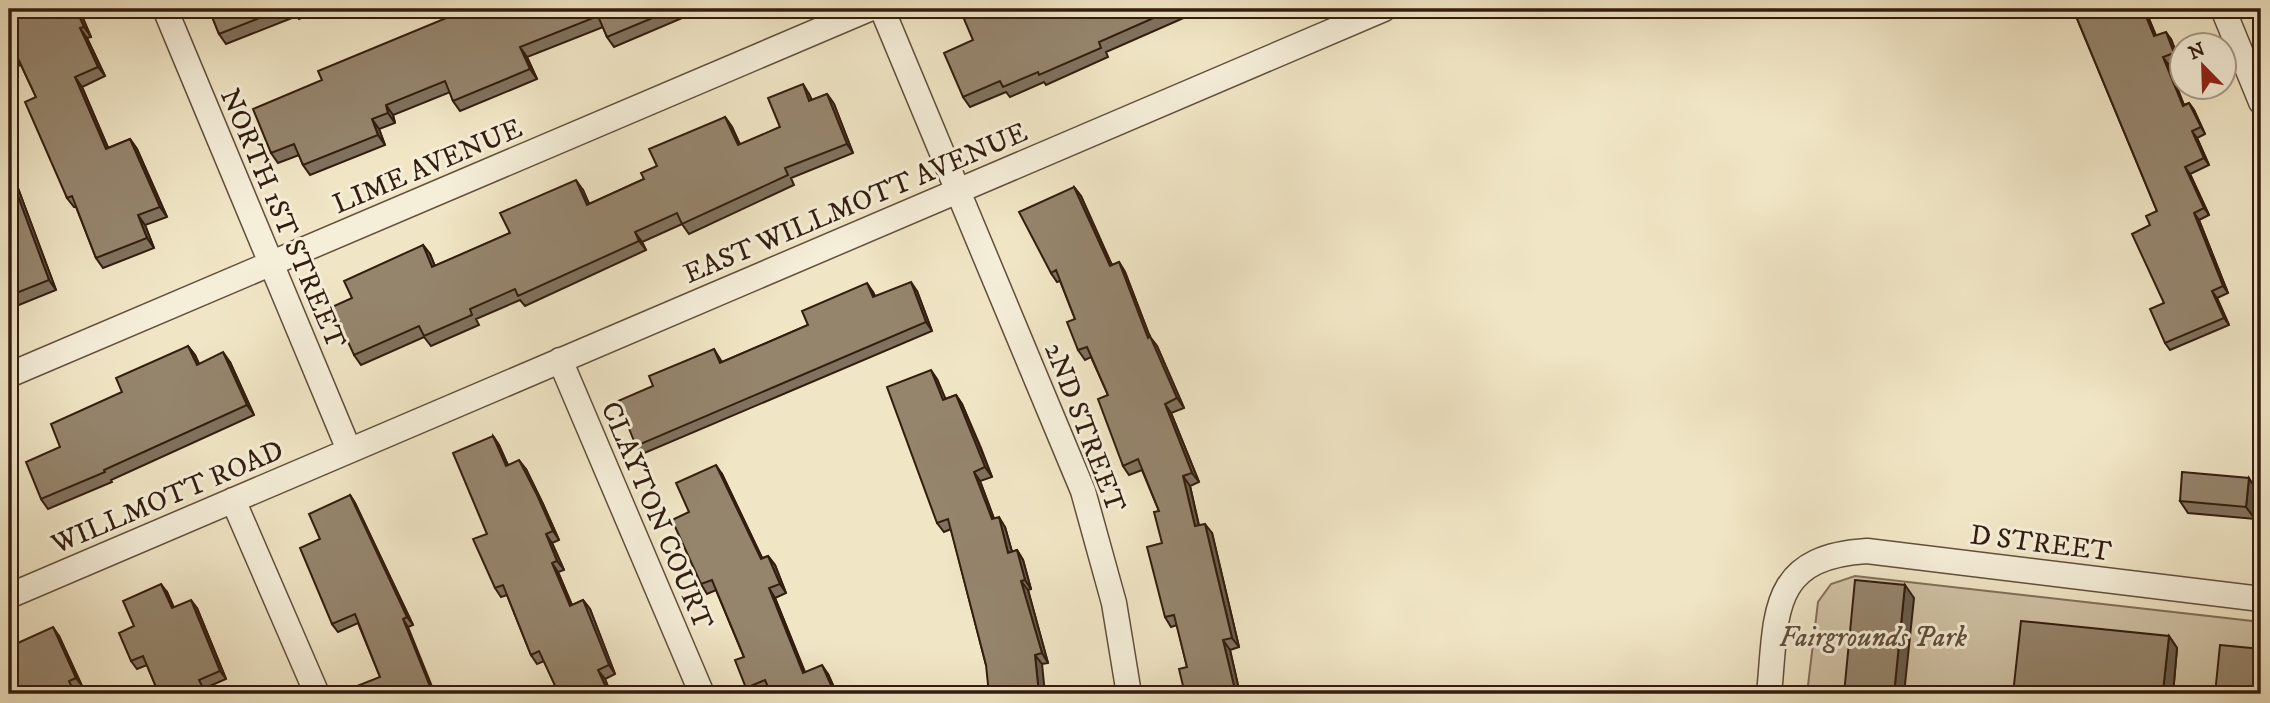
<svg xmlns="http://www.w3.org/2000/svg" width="2270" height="703" font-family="'IM FELL DW Pica',serif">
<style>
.green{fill:#d0c3a6;stroke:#82705a;stroke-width:2}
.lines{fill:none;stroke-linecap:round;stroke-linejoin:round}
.minor-casing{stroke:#624f3c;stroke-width:27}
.minor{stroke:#f5eed9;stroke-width:24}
.wall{fill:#80725e;stroke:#331d0e;stroke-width:2}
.shaded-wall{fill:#685d4c;stroke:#331d0e;stroke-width:2}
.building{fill:#95856d;stroke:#331d0e;stroke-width:2}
.labels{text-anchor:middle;stroke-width:6;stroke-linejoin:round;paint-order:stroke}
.street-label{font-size:28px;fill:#331d0e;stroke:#f5eed9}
.park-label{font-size:28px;font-style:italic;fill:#624f3c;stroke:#f5eed9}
</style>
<rect width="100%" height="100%" fill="#f0e5c5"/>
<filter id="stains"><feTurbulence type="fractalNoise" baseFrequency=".00286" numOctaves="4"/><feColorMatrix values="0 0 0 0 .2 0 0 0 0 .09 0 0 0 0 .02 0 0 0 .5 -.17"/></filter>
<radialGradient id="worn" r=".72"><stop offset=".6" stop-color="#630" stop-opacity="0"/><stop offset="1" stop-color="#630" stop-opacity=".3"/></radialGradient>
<path class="green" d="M1855 576 2261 622V694H1807L1818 602 1831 584Z"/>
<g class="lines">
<g class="minor-casing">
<path id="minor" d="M165 9 349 450
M882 9 1083 491 1114 603 1129 694
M2223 9 2261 102
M560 360 702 694
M9 375 869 9
M233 500 317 694
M9 596 1384 9
M1769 694C1777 615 1768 557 1867 551L2261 599"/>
</g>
<use href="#minor" class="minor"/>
</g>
<path class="wall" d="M9 9H79L91 37 87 38 105 76 82 87 108 148 130 139 137 149 167 217 145 225 154 248 103 268 96 258 76 207H74L67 198 36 97 21 65 14 67 9 60Z
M209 9H323L299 19 297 16 226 44 219 34Z
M468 9H684L687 16 614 47 607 37 603 27 527 57 537 79 460 111 453 101 450 92 393 115 395 123 379 129 385 145 310 175 303 165 299 155 278 163 271 153 322 80Z
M1049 9H1204L1106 52 1108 57 1046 85 1044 82 1010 97 1006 92 970 107 963 97Z
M2073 9H2145L2156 36 2171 39 2179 60 2168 64 2184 105 2189 103 2194 110 2205 134 2197 138 2209 165 2190 174 2209 215 2199 220 2228 293 2217 298 2229 325 2170 350 2165 343 2164 303 2150 225 2157 211Z
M809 94 812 100 827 94 834 104 853 153 791 178 794 185 689 234 682 224 642 242 646 250 525 306 520 300 476 319 479 325 431 346 424 337 361 365 354 355 352 298 423 245 430 254 435 266 510 233 583 190 589 204 644 179 657 166 725 117 732 127 740 145 780 127Z
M9 164 56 290 9 309Z
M1074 187 1081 196 1112 265 1119 262 1125 272 1150 337 1157 346 1184 408 1171 413 1199 482 1190 486 1199 525 1212 533 1239 647 1230 650 1240 694H1185L1187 667 1177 625 1171 627 1165 617 1162 543 1159 511 1142 470 1129 475 1123 466 1108 395 1091 357 1085 360 1078 350 1075 319 1060 281 1057 282 1051 273Z
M917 291 932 331 642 454 636 446 653 386 714 349 722 362 808 325 873 292 875 296Z
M188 346 195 355 199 364 230 362 254 415 111 480 112 482 48 509 41 499 60 447Z
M937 379 945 399 956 395 962 404 981 448 992 477 980 481 994 519 1005 527 1012 552 1017 550 1023 560 1031 589 1028 590 1048 663 1042 664 986 665 951 529 944 532 937 523Z
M493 436 499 445 508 465 526 469 543 504 559 540 552 543 564 570 558 572 572 605 583 600 590 609 615 674 605 679 611 694H559L544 661 537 664 531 655 507 595 501 597 495 588 487 534Z
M722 474 762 558 768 556 775 565 786 593 775 598 805 672 828 674 837 694H771L769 690 759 694H751L746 688 744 657 716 590 707 594 701 584 689 512Z
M2257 491 2255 519 2188 513 2180 501Z
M350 495 355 503 413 625 408 627 380 677 358 623 338 632 332 624 320 539Z
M167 592 174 608H197L226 679 205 688 208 694H159L147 665 137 669 131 661 134 626Z
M59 636 82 686 75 689 78 694H9Z
M2169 636 2177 648 2173 694H2013Z"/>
<path class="shaded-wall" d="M76 9H79L91 37 84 27Z
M2143 9H2145L2159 43 2154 36Z
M80 28 87 38 105 76 98 67Z
M2166 32 2171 39 2179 60 2174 53Z
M520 47 527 57 537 79 530 69Z
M2163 57 2168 64 2187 113 2183 106Z
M75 77 82 87 113 159 106 149Z
M803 84 809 94 816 111 809 101Z
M827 94 834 104 853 153 847 144Z
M2189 103 2194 110 2205 134 2201 127Z
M386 105 393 115 395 123 388 113Z
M725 117 732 127 745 155 738 145Z
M372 119 379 129 385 145 378 135Z
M2192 131 2197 138 2209 165 2204 158Z
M130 139 137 149 167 217 160 207Z
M9 164 56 290 49 280 9 172Z
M2185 167 2190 174 2209 215 2204 208Z
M576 180 583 190 594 215 587 205Z
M1074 187 1081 196 1116 275 1110 266Z
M2194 213 2199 220 2228 293 2223 286Z
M138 215 145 225 154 248 147 238Z
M635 232 642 242 646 250 639 241Z
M423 245 430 254 439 277 432 267Z
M1119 262 1125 272 1150 337 1157 346 1184 408 1177 398 1148 338Z
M911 282 917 291 932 331 926 322Z
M867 283 873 292 879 306 873 297Z
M2212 291 2217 298 2229 325 2224 318Z
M188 346 195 355 204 375 197 365Z
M223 352 230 362 254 415 247 405Z
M931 370 937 379 950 409 943 400Z
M956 395 962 404 992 477 985 467Z
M1165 404 1171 413 1199 482 1192 473Z
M493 436 499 445 512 475 506 466Z
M519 460 526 469 543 504 559 540 553 531Z
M716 465 722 474 767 568 761 559Z
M974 472 980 481 998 529 992 519Z
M1183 476 1190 486 1201 536 1195 526Z
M2249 478 2257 491 2255 519 2246 507Z
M350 495 355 503 413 625 407 617Z
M999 517 1005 527 1015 562 1008 553Z
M1205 524 1212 533 1239 647 1232 638Z
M546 534 552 543 564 570 557 561Z
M1017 550 1023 560 1031 589 1025 580Z
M768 556 775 565 786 593 780 584Z
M552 563 558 572 576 615 570 606Z
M1021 581 1028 590 1048 663 1042 653Z
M161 584 167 592 178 617 172 608Z
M1905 585 1914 598 1904 694H1894Z
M769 588 775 598 809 683 803 673Z
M191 600 197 608 226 679 220 671Z
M583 600 590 609 615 674 609 665Z
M403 619 408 627 435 694H433Z
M53 627 59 636 82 686 76 678Z
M2169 636 2177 648 2173 694H2166L2163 691Z
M1223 640 1230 650 1240 694H1236Z
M1035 655 1042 664 1045 694H1039Z
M822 665 828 674 837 694H835Z
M598 670 605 679 611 694H609Z"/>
<path class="building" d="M9 9H76L84 27 80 28 98 67 75 77 106 149 130 139 160 207 138 215 147 238 96 258 72 196 67 198 25 102 36 97 16 54 9 57Z
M209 9H282L219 34Z
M468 9H674L607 37 598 16 520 47 530 69 453 101 445 81 386 105 388 113 372 119 378 135 303 165 294 144 271 153 253 109 322 80 318 71Z
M986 9H1046L1047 10 1051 9H1174L1099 42 1101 48 1039 75 1038 72 1003 87 1000 81 963 97 944 53 973 40 964 19Z
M2073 9H2143L2154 36 2166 32 2174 53 2163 57 2183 106 2189 103 2201 127 2192 131 2204 158 2185 167 2204 208 2194 213 2223 286 2212 291 2224 318 2165 343 2150 309 2164 303 2132 234 2150 225 2146 216 2157 211Z
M803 84 809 101 827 94 847 144 785 168 788 175 682 224 677 213 635 232 639 241 518 296 515 289 470 309 472 315 424 336 419 326 354 355 332 307 352 298 344 281 423 245 432 267 510 233 500 213 576 180 587 205 644 179 641 173 657 166 649 149 725 117 738 145 780 127 768 98Z
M9 172 49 280 9 296Z
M1074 187 1110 266 1119 262 1148 338 1150 336 1177 398 1165 404 1192 473 1183 476 1195 526 1205 524 1232 638 1223 640 1236 694H1185L1179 669 1187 667 1174 615 1165 617 1147 547 1162 543 1154 512 1159 511 1138 459 1123 466 1098 399 1108 395 1087 347 1078 350 1067 322 1075 319 1056 270 1051 273 1019 212Z
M911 282 926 322 636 446 618 401 653 386 649 376 714 349 720 363 808 325 802 311 867 283 873 297Z
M188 346 197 365 223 352 247 405 104 470 105 472 41 499 26 462 60 447 51 424 122 392 116 378Z
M931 370 943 400 956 395 985 467 974 472 992 519 999 517 1008 553 1017 550 1025 580 1021 581 1042 653 1035 655 1039 694H989L986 665 948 519 937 523 887 387Z
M493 436 506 466 519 460 537 495 553 531 546 534 557 561 552 563 570 606 583 600 609 665 598 670 609 694H559L539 651 531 655 503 585 495 588 473 539 487 534 453 453Z
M716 465 761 559 768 556 780 584 769 588 803 673 822 665 835 694H771L765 680 746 688 735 660 744 657 712 580 701 584 672 520 689 512 676 483Z
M2182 472 2249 478 2246 507 2180 501Z
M350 495 407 617 403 619 433 694H361L357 686 380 677 355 614 332 624 300 548 320 539 309 514Z
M1855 580 1905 585 1894 694H1844Z
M161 584 172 608 191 600 220 671 199 680 206 694H159L143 656 131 661 119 633 134 626 123 601Z
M2021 621 2169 636 2163 691 2152 690V694H2013Z
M53 627 76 678 69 681 75 694H9V671H10L9 669V647Z
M2220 645 2261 649V673L2259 694H2215Z
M1592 688 1614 690V694H1591Z
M1517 691 1543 694H1517Z"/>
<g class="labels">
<g class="street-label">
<text transform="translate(427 165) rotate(-23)" y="10">LIME AVENUE</text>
<text transform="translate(855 202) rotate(-23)" y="10">EAST WILLMOTT AVENUE</text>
<text transform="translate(284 218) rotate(67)" y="10">NORTH 1ST STREET</text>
<text transform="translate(1086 427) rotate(69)" y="10">2ND STREET</text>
<text transform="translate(167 496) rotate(-23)" y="10">WILLMOTT ROAD</text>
<text transform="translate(658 515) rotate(67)" y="10">CLAYTON COURT</text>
<text transform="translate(2041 542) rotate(7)" y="10">D STREET</text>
</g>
<g class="park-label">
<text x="1873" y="646">Fairgrounds Park</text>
</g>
</g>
<rect width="2270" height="703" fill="none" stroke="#f0e5c5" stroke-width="35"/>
<rect x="10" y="10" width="2249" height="682" fill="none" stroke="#331d0e" stroke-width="3.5"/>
<rect x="18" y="18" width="2235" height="668" fill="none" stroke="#331d0e" stroke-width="2"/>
<g transform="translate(2203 66) rotate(337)"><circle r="33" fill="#f5eed9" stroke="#a79a88" stroke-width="2"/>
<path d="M0-5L12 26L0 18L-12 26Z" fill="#8f2418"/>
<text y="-10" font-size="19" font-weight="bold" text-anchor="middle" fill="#331d0e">N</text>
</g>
<rect width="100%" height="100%" filter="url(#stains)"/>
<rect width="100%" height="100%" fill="url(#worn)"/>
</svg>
